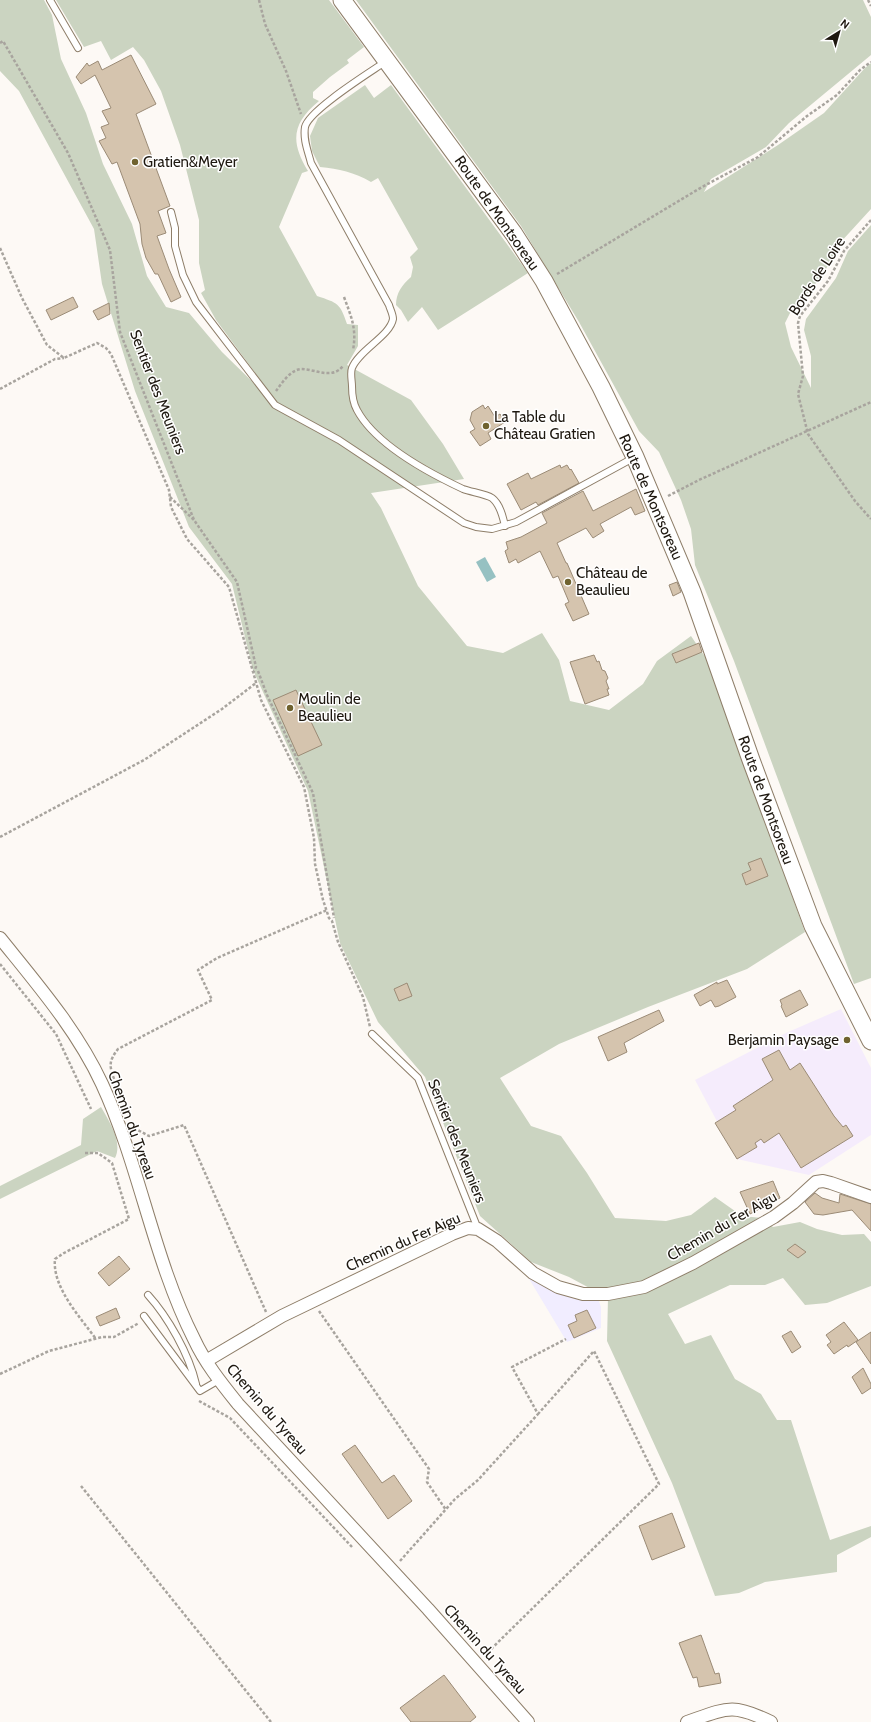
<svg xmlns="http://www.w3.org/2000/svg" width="871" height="1722" font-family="Cabin,sans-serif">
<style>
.commercial{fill:#f5ecfc}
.industrial{fill:#f1edff}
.green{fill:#cbd4c1}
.water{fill:#96c1c2}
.building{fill:#d5c4ae;stroke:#9b8b76}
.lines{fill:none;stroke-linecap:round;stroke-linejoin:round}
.service-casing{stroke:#8e7e69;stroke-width:8}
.minor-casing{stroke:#8e7e69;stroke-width:14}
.secondary-casing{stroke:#8e7e69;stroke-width:19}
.path{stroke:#a8a49e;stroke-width:2.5;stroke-dasharray:3 2;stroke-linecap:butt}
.service{stroke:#fff;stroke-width:6}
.minor{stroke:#fff;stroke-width:12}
.secondary{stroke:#fff;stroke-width:17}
.poi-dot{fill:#6f622f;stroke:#fff;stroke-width:1.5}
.labels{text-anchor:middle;stroke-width:3;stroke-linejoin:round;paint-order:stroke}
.poi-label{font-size:15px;fill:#1e1810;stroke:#fff;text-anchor:start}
.street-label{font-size:15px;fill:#1e1810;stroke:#fff}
</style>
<rect width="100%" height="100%" fill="#fdf9f5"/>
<path class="commercial" d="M841 1009 871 1068V1135L809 1175 737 1159 695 1080 786 1033Z"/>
<path class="industrial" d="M528 1277 566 1296 598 1299 601 1307V1328L567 1342Z"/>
<path class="green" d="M0 0H44L52 15 61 59 86 113 103 164 132 224 147 276 166 307 189 313 222 352 266 395 270 393 216 320 201 293 205 290 199 263V220L180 145 161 91 144 60 133 47 111 60 101 41 84 47 56 0H329L364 47 347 60 349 63 330 77 313 92V98L319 101C292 123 290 142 308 171L302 173 279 227 317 296C338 303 340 303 347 324L358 325V346L347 365 411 400 443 444 464 479 371 493 381 508 418 586 467 646 503 653 542 633 559 660 570 701 609 710 643 684 657 661 691 636 708 661 805 932 747 969 648 1007 559 1044 500 1078 531 1126 561 1136 587 1173 615 1218 666 1221 691 1215 715 1197 742 1216 762 1218 773 1227 800 1222 817 1229 842 1235 864 1234 871 1242V1286L827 1303 805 1305 783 1278 765 1285H730L668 1314 685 1344 711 1335 735 1379 761 1394 777 1420H791L830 1540 871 1526V1537L837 1555V1572L765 1582 739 1593 715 1596 672 1483 607 1341 608 1298 569 1277 531 1262 480 1216 425 1077 378 1022 340 943 308 791 253 670 232 584 189 527 135 391 102 284 94 229 19 91 0 71Z
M356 0H863L871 17V55L789 123 766 147 711 179 704 192 778 145 824 113 865 68 871 63V209L839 244 824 273 808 293 792 309 785 323 791 347 811 388V356L804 330 806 319 836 278 848 251 871 225V978L854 984 734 661 695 565 691 529 681 500 659 452 639 431 579 322 521 226Z
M365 85 374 98 391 85 528 273 438 330 422 307 408 322 401 310 396 305C396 293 402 285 411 277L413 267 410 257 418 249 378 178 371 182C354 172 339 169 320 167L312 151 310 136 318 118Z
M101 1107C109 1121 123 1142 115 1158L97 1151 0 1199V1186L81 1145 83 1119Z"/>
<path class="water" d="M485 557 496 577 487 582 476 562Z"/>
<path class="building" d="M131 55 156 104 136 114 170 206 158 211 166 233 157 236 169 269 181 297 171 302 158 274H155L146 258 142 244 140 224 117 162 112 164 99 141 106 138 101 127 109 124 102 111 111 108 95 75 81 84 76 77 87 63 89 66 98 61 102 70Z
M73 297 78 307 51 320 46 310Z
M109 303 110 314 98 320 93 311Z
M483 405 485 409 488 406 495 417 500 414 505 422 488 433 491 439 480 446 470 432 475 429 470 420 472 412Z
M560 465 561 468 567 465 570 470 571 469 579 483 538 505 536 502 521 510 507 484 528 473 531 479Z
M636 489 645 511 635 515 631 507 600 524 604 531 593 538 586 528 557 543 566 563H567L589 614 573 621 565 604 569 602 558 576 553 578 540 551 518 563 516 559 509 563 505 551 508 549 506 542 521 537 547 523 542 513 583 491 593 511Z
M677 582 681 592 673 596 669 585Z
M699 643 702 652 676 663 672 654Z
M594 655 597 662 599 661 602 670 605 671 608 678 606 681 609 689H607L609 695 585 704 570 662Z
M296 690 322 745 298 756 273 700Z
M761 858 768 876 746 885 742 874 751 870 748 863Z
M727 980 736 997 719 1006 715 1007 711 1000 700 1006 694 995 717 982V984Z
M407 983 412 996 399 1001 394 989Z
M800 990 808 1005 786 1017 781 1006 782 1005 780 1000Z
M659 1010 664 1021 624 1043 627 1052 608 1061 598 1037Z
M779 1050 790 1070 800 1063 834 1116 843 1127 846 1125 853 1136 801 1168 779 1133 764 1143 761 1139 755 1143 757 1147 737 1159 715 1123 736 1110 733 1106 773 1080 762 1059Z
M773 1181 780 1198 750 1214 740 1192Z
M815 1193 822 1198 839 1203 840 1194 871 1204V1231L852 1210 823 1215 814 1214 805 1202Z
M795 1244 806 1252 798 1258 787 1250Z
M119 1256 130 1269 109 1286 98 1273Z
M116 1308 120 1318 100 1326 96 1317Z
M587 1310 596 1328 574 1338 568 1325 577 1321 575 1315Z
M844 1322 858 1340 848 1347 847 1345 834 1354 827 1345 831 1342 826 1335Z
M791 1331 801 1347 792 1353 782 1336Z
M871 1332V1364L856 1342Z
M863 1368 871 1384V1388L862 1394 852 1377Z
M355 1445 382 1483 394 1475 412 1501 388 1519 342 1454Z
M672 1513 685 1547 652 1560 639 1526Z
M701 1635 715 1674 719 1673 721 1683 699 1687 697 1677 693 1678 679 1643Z
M444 1675 476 1717 470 1722H411L400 1708Z"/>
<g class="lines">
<g class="service-casing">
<path id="service" d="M50 0 78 48
M385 62C369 73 309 110 305 127 303 140 308 151 311 163L389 305C390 309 393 314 393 319 390 336 359 350 352 368 350 373 352 381 352 386 352 394 353 403 357 410 375 444 429 473 463 489 471 492 486 494 492 498 500 504 503 517 505 526
M171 212 175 228V246L183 275 196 302 275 405 339 440 464 523 476 527 492 529 516 522 635 457
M372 1034 418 1078 478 1229
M148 1295C168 1317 189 1354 196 1384
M144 1316 200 1391 219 1380"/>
</g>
<g class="minor-casing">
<path id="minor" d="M0 938C37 984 77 1030 102 1084 140 1166 153 1258 194 1339 205 1363 222 1384 238 1404L428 1609 528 1722
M206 1361 282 1316 452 1234 468 1228 478 1229 497 1241 533 1273 558 1287 583 1294H608L644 1287 693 1263 774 1217 793 1203 816 1182 823 1181 831 1183 871 1197
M687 1722C727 1708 732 1703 771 1722"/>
</g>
<g class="secondary-casing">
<path id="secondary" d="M342 0 514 234 544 281 601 387 635 457 692 592 751 760 813 926 871 1041"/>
</g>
<path class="path" d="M259 0 265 24 286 71 301 114
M868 0 871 6
M0 43 3 41 68 153 110 250 120 332 194 520 237 582 256 667 253 673
M871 220 844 251 828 281 800 316 798 323 803 376 798 394 808 434 855 501 871 519
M0 248 22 298 47 345 64 358 97 343 106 348 111 354 169 490 171 507 187 539 229 587 261 700 304 787 314 838 315 864 323 900 329 918 332 921 338 942 363 997 370 1027
M557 274 702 187 758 157 807 116 837 95 860 70 871 62
M344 297C351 316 357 329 353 350
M0 389 55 359 64 358
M276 391C282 383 290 370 301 369 315 369 332 380 343 366
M668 496 699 480 871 402
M170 497 194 520
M258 671 267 695 313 793 334 918
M0 837 144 760 222 709 256 683
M0 964 56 1034 91 1109
M114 1079C109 1065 109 1061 118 1049L212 1000 198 970 217 958 327 910
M134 1128 149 1136 184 1125 266 1312
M85 1153H98L112 1163 129 1219 64 1253 55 1259C52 1287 80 1317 96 1339
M319 1311 429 1469 427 1482 446 1510
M0 1374 49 1351 102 1337H114L139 1323
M199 1401 230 1418 352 1547
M81 1486 271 1722
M400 1561 455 1499 478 1480 538 1414 512 1367 566 1339
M484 1656 659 1484 594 1351 538 1414"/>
<use href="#service" class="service"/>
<use href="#minor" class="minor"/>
<use href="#secondary" class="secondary"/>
</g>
<g class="poi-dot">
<circle cx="135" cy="162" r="4"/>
<circle cx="486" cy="426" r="4"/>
<circle cx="568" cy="582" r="4"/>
<circle cx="290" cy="708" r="4"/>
<circle cx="847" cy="1040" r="4"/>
</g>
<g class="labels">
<g class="poi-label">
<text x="143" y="167">Gratien&amp;Meyer</text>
<text x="494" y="422">La Table du<tspan x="494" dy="17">Château Gratien</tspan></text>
<text x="576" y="578">Château de<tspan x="576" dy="17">Beaulieu</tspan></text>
<text x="298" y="704">Moulin de<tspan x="298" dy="17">Beaulieu</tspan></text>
<text x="839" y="1045" text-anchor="end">Berjamin Paysage</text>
</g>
<g class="street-label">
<text transform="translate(497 213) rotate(55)" y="5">Route de Montsoreau</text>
<text transform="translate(817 276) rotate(-57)" y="5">Bords de Loire</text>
<text transform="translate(158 392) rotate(69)" y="5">Sentier des Meuniers</text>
<text transform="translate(651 497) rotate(66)" y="5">Route de Montsoreau</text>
<text transform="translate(766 800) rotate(70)" y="5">Route de Montsoreau</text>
<text transform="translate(132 1125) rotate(70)" y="5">Chemin du Tyreau</text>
<text transform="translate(457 1141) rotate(68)" y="5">Sentier des Meuniers</text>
<text transform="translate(722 1226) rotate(-30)" y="5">Chemin du Fer Aigu</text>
<text transform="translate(403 1242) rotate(-24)" y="5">Chemin du Fer Aigu</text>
<text transform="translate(267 1409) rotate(49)" y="5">Chemin du Tyreau</text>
<text transform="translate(485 1649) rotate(48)" y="5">Chemin du Tyreau</text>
</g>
</g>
<g transform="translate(839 32) rotate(37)" stroke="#ffffff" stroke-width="3" paint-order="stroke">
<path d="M0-3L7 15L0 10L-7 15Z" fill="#1e1810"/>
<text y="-6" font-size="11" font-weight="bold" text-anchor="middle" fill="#1e1810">N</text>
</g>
</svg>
